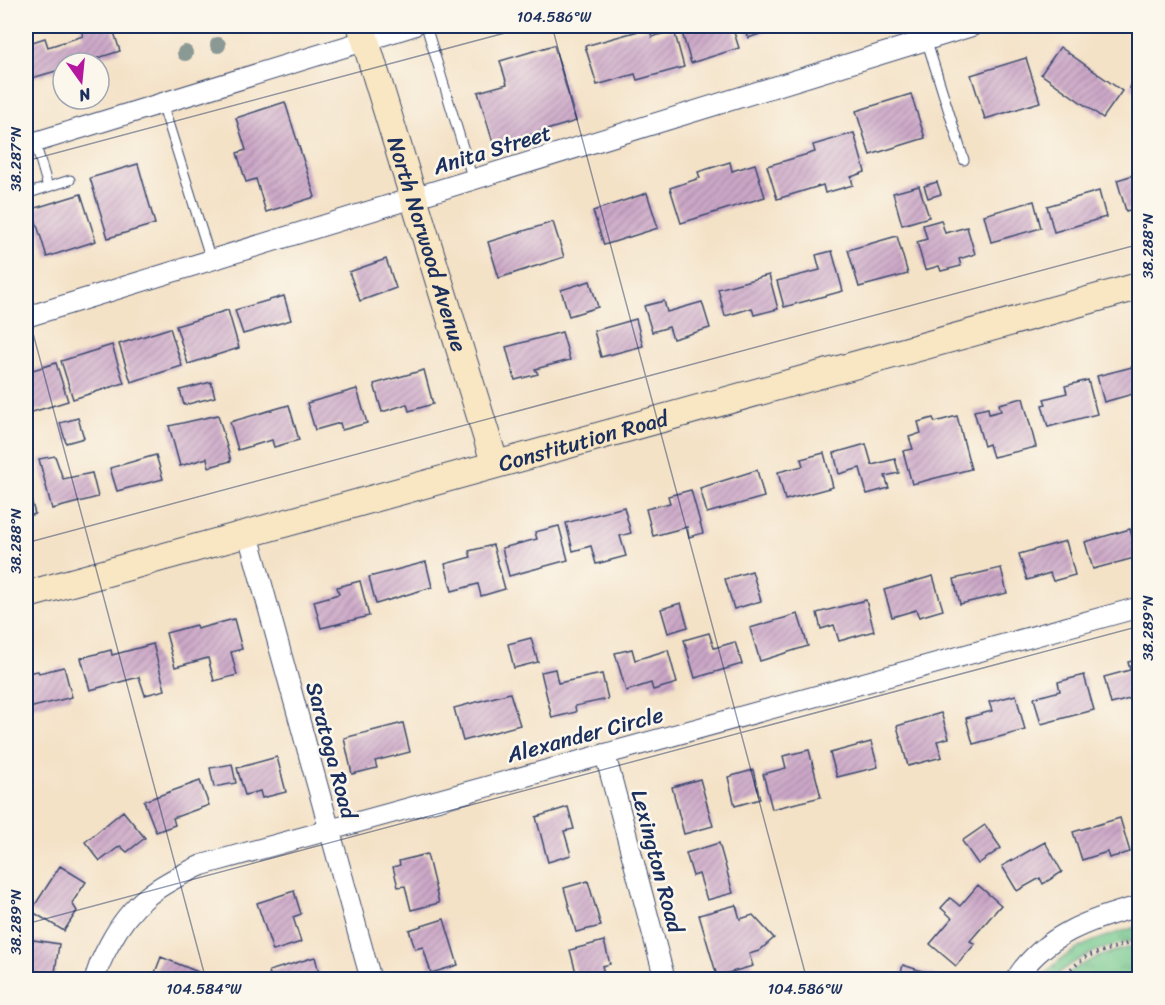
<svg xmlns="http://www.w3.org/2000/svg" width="1165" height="1005" font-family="Sriracha,sans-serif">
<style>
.grass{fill:url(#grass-tufts);stroke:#467b75;stroke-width:1.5}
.building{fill:url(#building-hatch)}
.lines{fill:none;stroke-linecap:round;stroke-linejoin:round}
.lane-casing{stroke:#3c4a6e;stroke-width:11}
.street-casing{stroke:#3c4a6e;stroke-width:22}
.secondary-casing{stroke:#3c4a6e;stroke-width:29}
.path{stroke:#3c4a6e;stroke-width:4;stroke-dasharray:1.5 4.5;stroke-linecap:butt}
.lane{stroke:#fff;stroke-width:9}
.street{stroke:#fff;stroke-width:20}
.secondary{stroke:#f9e7c3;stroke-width:27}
.tree{fill:#8b9995}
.ticks{fill:none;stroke:#1b2f5e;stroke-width:1.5;stroke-opacity:0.45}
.labels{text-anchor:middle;stroke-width:5;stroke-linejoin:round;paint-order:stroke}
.street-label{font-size:22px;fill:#1b2f5e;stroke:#fbf7ec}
.neatline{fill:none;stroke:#1b2f5e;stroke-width:2}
.ticks-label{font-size:15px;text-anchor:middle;fill:#1b2f5e}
</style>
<defs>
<pattern id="grass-tufts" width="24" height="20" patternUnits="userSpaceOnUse" patternTransform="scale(1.5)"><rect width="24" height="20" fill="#72c78c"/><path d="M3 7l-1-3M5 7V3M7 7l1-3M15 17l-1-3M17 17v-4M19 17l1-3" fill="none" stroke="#5da276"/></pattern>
<pattern id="building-hatch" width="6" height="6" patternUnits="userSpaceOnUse" patternTransform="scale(1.5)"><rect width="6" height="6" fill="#cca7c7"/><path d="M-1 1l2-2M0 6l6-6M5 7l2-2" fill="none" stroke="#a588a5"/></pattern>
</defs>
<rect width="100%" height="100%" fill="#fbf7ec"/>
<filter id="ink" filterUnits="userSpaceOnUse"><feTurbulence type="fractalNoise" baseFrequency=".0167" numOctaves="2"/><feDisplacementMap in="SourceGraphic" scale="12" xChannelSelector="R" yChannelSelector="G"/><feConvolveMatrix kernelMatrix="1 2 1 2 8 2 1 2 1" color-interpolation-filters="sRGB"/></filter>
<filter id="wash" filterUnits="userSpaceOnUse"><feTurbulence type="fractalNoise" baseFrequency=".008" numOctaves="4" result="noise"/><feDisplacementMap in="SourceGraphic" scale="24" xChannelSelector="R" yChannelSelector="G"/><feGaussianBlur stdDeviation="1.35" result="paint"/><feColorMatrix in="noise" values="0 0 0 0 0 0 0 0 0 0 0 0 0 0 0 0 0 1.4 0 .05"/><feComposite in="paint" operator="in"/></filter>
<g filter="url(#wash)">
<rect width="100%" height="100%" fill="#f4e2c7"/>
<path class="grass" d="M1139 926V939C1102 948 1081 953 1052 979H1041C1066 947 1102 937 1139 926Z
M1139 945V979H1061C1085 959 1109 952 1139 945Z"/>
<g id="blocks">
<path class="building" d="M80 26H112L120 51 82 63H63V69L32 78 26 58V44L45 38 48 47 83 36Z
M680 26H732L739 48 691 63Z
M743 26H784L748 38Z
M649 28 652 37 674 30 684 67 637 80 635 74 597 85 585 46Z
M554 45 576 121 494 146 478 92 507 84 500 61Z
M1060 47 1122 91 1103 118 1041 74Z
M1026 58 1040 102 985 119 971 75Z
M1140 65V92L1130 88Z
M911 94 925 138 870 155 856 111Z
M285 102 315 197 266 212 256 179 246 182 237 153 246 150 236 118Z
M854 133 865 172 851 177 853 185 825 193 823 185 777 199 767 166 815 152 813 145Z
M730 162 732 171 755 164 765 197 681 223 670 188 700 178 698 172Z
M138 164 155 224 108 238 90 178Z
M1140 173V207L1126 211 1117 180Z
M937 182 941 194 928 198 924 186Z
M919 186 929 217 902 225 893 193Z
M1099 191 1106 217 1054 232 1047 206Z
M647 193 658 228 604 245 593 211Z
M81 194 96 241 47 257 32 209Z
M1034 201 1041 228 991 242 984 215Z
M941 220 945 233 967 227 975 254 959 259 961 266 941 271 939 266 925 270 917 242 927 239 923 225Z
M553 222 564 257 499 278 488 242Z
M897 236 908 274 859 287 848 250Z
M832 251 843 291 784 307 777 281 820 270 816 255Z
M386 259 396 288 360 301 349 272Z
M769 275 778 309 754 315 752 308 725 316 718 289Z
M590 281 598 307 569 316 561 290Z
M284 296 291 320 243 334 235 310Z
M664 301 667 312 702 302 710 328 673 339 669 327 652 332 644 306Z
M228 310 239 348 188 364 176 326Z
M636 319 643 346 601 357 594 331Z
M170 328 182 366 131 382 119 344Z
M562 332 570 360 535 369 538 374 515 380 506 347Z
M112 345 124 383 73 399 61 361Z
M56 363 68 401 26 414V372Z
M1140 365V392L1104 402 1097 376Z
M424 370 433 404 409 411 407 404 382 412 374 384Z
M1088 380 1097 414 1048 427 1042 405 1046 404 1044 399 1067 393 1065 386Z
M211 382 215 397 184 405 180 390Z
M357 389 367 423 342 430 340 423 315 430 307 403Z
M1023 398 1036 447 993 457 989 444 984 446 974 411 988 408 989 414 1001 411 999 404Z
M289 405 299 440 274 447 272 440 238 450 230 422Z
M218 415 231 461 209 467 207 458 180 466 169 426Z
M957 416 971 469 912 484 903 451 913 449 909 437 921 433 918 422 933 418 935 422Z
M78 418 84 438 66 443 60 423Z
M866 444 872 465 895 459 899 473 885 476 889 488 867 494 860 468 839 474 834 453Z
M824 453 833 487 785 500 778 472 803 466 801 459Z
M156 455 163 479 117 491 110 468Z
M55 456 63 479 92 473 98 497 52 509 39 459Z
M757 470 764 497 707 513 700 488Z
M26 481 35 514 26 517Z
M691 490 703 533 689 537 687 527 653 536 646 509 670 503 668 496Z
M624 507 631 533 620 536 626 556 596 564 591 546 573 551 566 523Z
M559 526 568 560 509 576 502 548 537 539 535 532Z
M1130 529 1138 557 1093 569 1085 542Z
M1066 541 1075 575 1053 581 1050 573 1027 580 1019 554Z
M493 545 505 589 481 596 478 584 452 591 445 564 471 557 469 551Z
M426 562 432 587 376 604 369 577Z
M1001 568 1007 593 960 604 954 579Z
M752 571 761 601 734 609 725 579Z
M933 576 943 610 919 617 916 610 892 617 884 590Z
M360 581 369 616 321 628 314 601 339 594 337 587Z
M866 600 874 631 839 641 834 625 821 629 817 613Z
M681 603 688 627 668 633 661 609Z
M798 614 808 646 760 661 750 628Z
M234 619 242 649 231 652 237 675 214 681 208 658 175 667 166 633 196 625 197 629Z
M709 633 714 648 735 642 742 664 695 678 684 640Z
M531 638 538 662 514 668 508 644Z
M153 644 165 690 145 695 139 677 90 690 81 658 111 650 112 655Z
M632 649 635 660 668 650 677 683 653 690 651 683 626 691 615 653Z
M1140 659V696L1111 704 1104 677 1130 670 1128 662Z
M64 667 72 697 29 708 32 720 26 721V673L38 671 39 673Z
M555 669 558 683 602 674 608 699 575 706 576 712 552 718 541 672Z
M1084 675 1094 710 1041 724 1034 698 1060 691 1058 682Z
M510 693 520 725 463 741 454 708Z
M1016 695 1025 730 973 744 966 718 992 711 989 702Z
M941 713 949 738 937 741 942 757 908 766 897 726Z
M403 723 410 752 375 761 377 768 352 774 344 738Z
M871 742 878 767 837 777 830 753Z
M809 750 821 797 772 809 763 774 786 768 783 756Z
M277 757 286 792 262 798 260 791 245 795 237 768Z
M232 764 236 783 214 787 210 768Z
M753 770 760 799 735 806 728 777Z
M700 779 713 826 684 834 672 787Z
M200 781 209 805 173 818 175 825 156 832 144 801Z
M568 807 574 829 564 831 571 855 548 862 536 817Z
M123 811 145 838 127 852 120 846 100 861 85 842Z
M1120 818 1130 852 1109 858 1107 852 1082 860 1073 832Z
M985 825 1001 848 978 864 962 841Z
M1045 842 1062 872 1043 884 1040 878 1017 891 1002 866Z
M719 843 733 893 707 900 699 874 693 876 686 853Z
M427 854 439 903 411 910 405 886 398 887 393 867 400 865 399 861Z
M60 866 86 882 72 903 77 911 64 931 31 911Z
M588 881 601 926 576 932 564 888Z
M978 885 1001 905 970 941 975 944 956 966 930 944 952 918 941 908 950 898 960 906Z
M294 891 301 914 293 917 301 942 273 951 257 903Z
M736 905 740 919 753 915 774 938 759 951 749 954 753 966 717 976 699 915Z
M444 919 458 965 431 973 423 947 415 949 409 930Z
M27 939 59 944 54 980H26Z
M604 941 610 964 602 966 606 980H578L570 950Z
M161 957 198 972 195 980 153 978Z
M315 957 321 980H271L269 971Z
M903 965 947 979V980H899Z"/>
</g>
</g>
<g filter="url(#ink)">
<use href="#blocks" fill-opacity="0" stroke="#3c4a6e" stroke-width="1.5"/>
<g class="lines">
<g class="lane-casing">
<path id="lane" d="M426 26 473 180
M926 39 964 160
M162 103 211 260
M35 142 48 187
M26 194 70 180"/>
</g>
<g class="street-casing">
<path id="street" d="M26 145 413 26
M26 317 972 26
M248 534 371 980
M605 754 665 980
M95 980C97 968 103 956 109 945 132 901 158 885 202 865L1140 607
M1015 980C1044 935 1090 919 1140 906"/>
</g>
<g class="secondary-casing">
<g id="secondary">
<path id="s1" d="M361 26 495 464"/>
<path id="s2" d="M26 595 1140 286"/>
</g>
</g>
<path class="path" d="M1057 980 1087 956 1140 940"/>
<use href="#lane" class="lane"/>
<use href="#street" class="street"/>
<use href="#secondary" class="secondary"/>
</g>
<g class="tree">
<circle cx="218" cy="45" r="8"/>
<circle cx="185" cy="53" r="8"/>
</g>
</g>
<path class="ticks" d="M552 26 807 980M26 161 531 26M26 307 206 980M26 543 1140 244M26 924 1140 626"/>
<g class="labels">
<g class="street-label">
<text transform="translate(492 149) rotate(-17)" y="8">Anita Street</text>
<text dy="8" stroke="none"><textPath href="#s1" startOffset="228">North Norwood Avenue</textPath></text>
<text dy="8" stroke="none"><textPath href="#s2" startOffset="578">Constitution Road</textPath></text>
<text transform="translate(585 734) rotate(-15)" y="8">Alexander Circle</text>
<text transform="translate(332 750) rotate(75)" y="8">Saratoga Road</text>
<text transform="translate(658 861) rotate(75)" y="8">Lexington Road</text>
</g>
</g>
<rect width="1165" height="1005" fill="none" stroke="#fbf7ec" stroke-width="66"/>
<g transform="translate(81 81) rotate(165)"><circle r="28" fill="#fbf7ec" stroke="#a1a7b3" stroke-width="1.5"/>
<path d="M0-4.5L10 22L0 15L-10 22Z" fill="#b5179e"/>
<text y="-9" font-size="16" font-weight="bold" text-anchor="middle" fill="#1b2f5e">N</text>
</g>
<rect x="33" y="33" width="1099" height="939" class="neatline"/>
<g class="ticks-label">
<text x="554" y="22">104.586°W</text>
<text transform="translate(16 159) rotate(-90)" y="5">38.287°N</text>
<text transform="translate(1148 246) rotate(-90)" y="5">38.288°N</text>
<text transform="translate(16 541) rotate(-90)" y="5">38.288°N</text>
<text transform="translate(1148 628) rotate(-90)" y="5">38.289°N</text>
<text transform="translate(16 922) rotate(-90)" y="5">38.289°N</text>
<text x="204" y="994">104.584°W</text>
<text x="805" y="994">104.586°W</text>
</g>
</svg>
